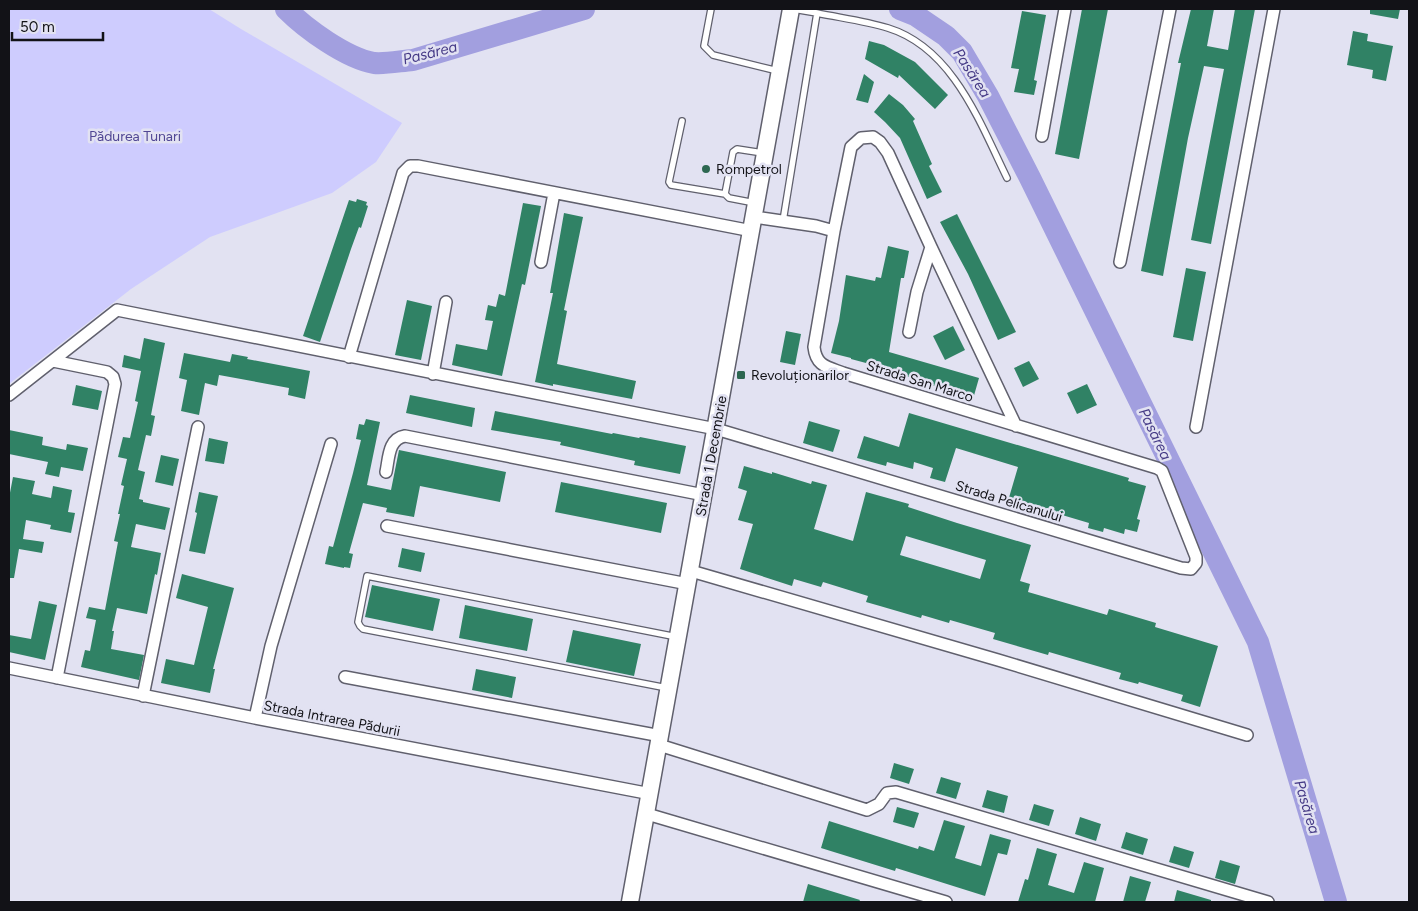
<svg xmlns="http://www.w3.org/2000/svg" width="1418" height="911" font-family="Figtree,sans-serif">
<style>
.green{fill:#ceccfe}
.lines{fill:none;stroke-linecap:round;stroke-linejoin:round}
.river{stroke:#a29fdf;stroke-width:22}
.building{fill:#308265;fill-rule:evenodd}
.service-casing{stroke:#60606d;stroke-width:8}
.minor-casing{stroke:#60606d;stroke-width:14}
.secondary-casing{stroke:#60606d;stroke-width:19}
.service{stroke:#fff;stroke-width:5.5}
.minor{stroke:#fff;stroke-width:11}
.secondary{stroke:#fff;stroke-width:16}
.poi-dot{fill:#2d6751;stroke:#e2e2f2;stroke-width:2}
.labels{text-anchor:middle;stroke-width:5;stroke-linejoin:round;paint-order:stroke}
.park-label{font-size:14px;fill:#514794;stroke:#e2e2f2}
.poi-label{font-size:14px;fill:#121217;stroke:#e2e2f2;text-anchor:start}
.street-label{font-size:14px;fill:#121217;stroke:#e2e2f2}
.water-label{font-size:15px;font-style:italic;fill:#453a86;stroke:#e2e2f2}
</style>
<rect width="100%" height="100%" fill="#e2e2f2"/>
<path class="green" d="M9 9H209L241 29 402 123 376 162 332 193 210 237 131 289 9 384Z"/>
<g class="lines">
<path class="river" d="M286 9C306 29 346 58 374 63 387 64 400 61 413 60L584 9
M900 9 915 15 946 36 962 52 988 96 1030 178 1258 642 1336 902"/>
</g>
<path class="building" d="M1082 9H1108L1079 159 1055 154Z
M1191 9H1214L1207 46 1228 50 1235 9H1255L1211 244 1191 240 1224 69 1204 66 1188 138 1163 276 1141 271 1181 63H1178Z
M1370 9H1400L1398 19 1370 14Z
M1022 11 1046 15 1034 80 1037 81 1034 95 1014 92 1019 69 1011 68Z
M1353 31 1368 34 1367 41 1393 46 1386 81 1372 78 1373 70 1347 65Z
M869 41 884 45 915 62 948 95 935 109 899 75 898 78 865 59Z
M864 74 874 82 868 103 856 100Z
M889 94 903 105 915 119 913 121 932 164 929 166 942 192 927 199 900 138 885 122 874 112Z
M357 199 367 202 366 205 368 206 361 228 359 227 351 249 320 342 303 336 349 200 356 202Z
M523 203 541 206 525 285 522 284 502 376 452 365 456 344 487 350 493 321 485 320 488 305 496 307 499 294 505 296Z
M564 213 583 217 564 310 567 311 557 364 636 381 632 399 553 384V386L535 382 553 293H550Z
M957 214 1016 332 998 340 968 274 940 222Z
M888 246 909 251 904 278H901L889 352 979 378 973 399 925 383 926 382 881 369V367L851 359V358L831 353 839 321 846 275 875 281 876 277 881 278Z
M1186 268 1206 272 1193 341 1173 337Z
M407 300 432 306 421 360 395 355Z
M953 326 965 350 945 360 933 336Z
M786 331 801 334 795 365 780 362Z
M144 338 165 343 151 415 155 416 151 436 146 435 138 470 145 472 139 499 143 500V502L170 508 165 530 136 524 131 547 161 553 157 575 155 574 147 614 117 608 112 631H114L111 649 144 655 139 680 81 667 85 650 90 651 96 620 86 618 89 607 105 610 118 542 114 541 120 514H118L124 486 121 485 127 459 118 457 123 437 130 438 138 402 135 401 141 371 122 367 124 355 140 359Z
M184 353 230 362 232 354 248 357 247 359 310 371 305 399 288 395 289 388 219 375 217 386 205 383 199 415 181 411 187 380 179 378Z
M1029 361 1039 379 1023 387 1014 368Z
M1087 384 1097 405 1077 414 1067 393Z
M76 385 102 391 98 410 72 405Z
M410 395 475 408 472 427 406 413Z
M495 411 612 434 613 433 639 438 640 437 686 446 680 474 634 465 635 461 560 445 561 442 491 430Z
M909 413 1129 478 1128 481 1146 486 1137 519 1140 520 1137 532 1125 529 1124 534 1104 528 1103 532 1088 528 1089 523 1052 512 1051 516 1033 511 1034 508 1008 501 1018 467 956 448 945 482 930 478 933 468 914 462 913 469 887 462 886 466 857 458 864 436 899 447Z
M366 419 380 422 367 485 391 490 399 450 506 472 500 502 420 486 414 517 386 512 387 508 363 503 349 553 353 554 350 568 344 567V568L325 564 329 546 333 547 353 473 361 440 356 439 359 424 364 425Z
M809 421 840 430 833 452 803 443Z
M9 430 43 437 42 445 66 450 67 444 88 448 83 471 61 467 59 477 45 474 48 462 9 454Z
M209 438 228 442 224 464 205 461Z
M161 455 179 459 173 486 155 482Z
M744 466 772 474V472L811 484 812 481 827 485 814 529 853 541 866 492 909 504 908 507 957 523 1031 545 1020 581 1030 584 1028 592 1107 615 1109 609 1156 623 1155 627 1218 646 1200 707 1181 701 1183 695 1139 682 1138 684 1119 679 1121 673 1049 652 1048 655 993 639 995 633 950 620 949 623 922 615 921 618 880 606 866 602 868 596 823 582 821 587 794 579 792 586 740 569 753 524 738 520 747 491 738 488ZM906 536 986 560 980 579 900 555Z
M13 477 35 481 32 494 51 498 53 486 72 490 68 512 75 513 71 533 50 529 51 525 26 520 23 539 44 542 42 553 19 549 14 578H9V498Z
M561 482 667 503 661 533 555 512Z
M199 492 218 496 205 554 189 551 197 513 195 512Z
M402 548 425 553 421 572 398 567Z
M182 574 234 588 213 669H215L210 693 161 683 166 659 194 665 208 607 176 598Z
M372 585 440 599 433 631 365 617Z
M39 601 57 605 45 660 9 652V635L31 639Z
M465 605 533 619 527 651 459 638Z
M573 630 641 644 634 676 566 662Z
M476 669 516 677 512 698 472 690Z
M894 763 914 769 909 784 890 778Z
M941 777 961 783 956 799 936 793Z
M987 790 1008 796 1004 813 982 807Z
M1034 804 1054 810 1049 826 1029 820Z
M897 807 919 813 914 828 893 822Z
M1080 817 1101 824 1096 841 1075 834Z
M944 820 965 826 955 858 981 866 990 834 1011 840 1007 855 998 853 985 896 896 868 895 871 821 848 829 821 918 849 919 846 934 851Z
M1126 832 1148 839 1143 855 1121 848Z
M1174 846 1194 852 1189 868 1169 862Z
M1037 848 1057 854 1048 885 1074 893 1084 862 1104 868 1095 902H1018L1025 879 1028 880Z
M1220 860 1240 866 1235 884 1215 878Z
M1130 876 1151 882 1145 902H1123Z
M808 884 860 900 859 902H803Z
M1177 890 1211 900V902H1174Z"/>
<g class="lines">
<g class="service-casing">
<path id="service" d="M711 9 704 46 713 55 778 71
M793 9 817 13
M682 121 669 182 671 185 725 194
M755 203 729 198 725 194 733 152 737 149 763 153
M783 221 817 13C841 18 865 21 888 28 953 48 980 123 1007 178
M667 688 363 629 360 626 358 622 367 576 677 637"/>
</g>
<g class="minor-casing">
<path id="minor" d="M1042 136 1065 9
M834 231 851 147 861 138 873 137 880 142 888 153 931 247 1016 426
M541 262 554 193
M1120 262 1170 9
M909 332 917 292 931 247
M349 357 403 173 410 166H418L752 231
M53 361 107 372 113 377 115 384 57 678
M433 374 446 302
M9 395 117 310 716 429 1181 568 1191 569 1196 563V557L1162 471 1157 468 843 373C827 367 816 366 814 347L834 231 816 226 754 217
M1196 427 1274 9
M386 472C389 458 388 439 405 436L704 495
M387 526 688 584
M691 571 998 660 1247 735
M9 668 255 718 651 794
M345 677 661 736
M143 696 198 427
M255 718 271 646 331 444
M659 745 867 810 879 804 887 793 896 792 1268 902
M647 814 946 902"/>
</g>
<g class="secondary-casing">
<path id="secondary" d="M630 902 791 9"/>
</g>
<use href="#service" class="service"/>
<use href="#minor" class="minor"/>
<use href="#secondary" class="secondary"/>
</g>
<g class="poi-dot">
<circle cx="706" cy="169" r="5"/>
<rect x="736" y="370" width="10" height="10" rx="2.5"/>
</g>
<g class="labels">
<g class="park-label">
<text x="135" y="141">Pădurea Tunari</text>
</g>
<g class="poi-label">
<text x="716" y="174">Rompetrol</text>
<text x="751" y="380">Revoluționarilor</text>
</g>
<g class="street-label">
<text transform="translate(920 381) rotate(17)" y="5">Strada San Marco</text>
<text transform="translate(711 456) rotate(-80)" y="5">Strada 1 Decembrie</text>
<text transform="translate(1009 501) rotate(17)" y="5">Strada Pelicanului</text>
<text transform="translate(332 718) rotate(11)" y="5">Strada Intrarea Pădurii</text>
</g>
<g class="water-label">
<text transform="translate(430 53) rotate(-14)" y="5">Pasărea</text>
<text transform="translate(972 73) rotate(57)" y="5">Pasărea</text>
<text transform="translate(1155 434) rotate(64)" y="5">Pasărea</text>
<text transform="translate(1307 807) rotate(73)" y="5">Pasărea</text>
</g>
</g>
<rect width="1418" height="911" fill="none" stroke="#121217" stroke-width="20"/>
<path d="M12 32v8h91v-8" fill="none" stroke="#121217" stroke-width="2.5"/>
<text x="20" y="32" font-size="15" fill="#121217" stroke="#e2e2f2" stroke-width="4" paint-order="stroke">50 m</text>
</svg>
